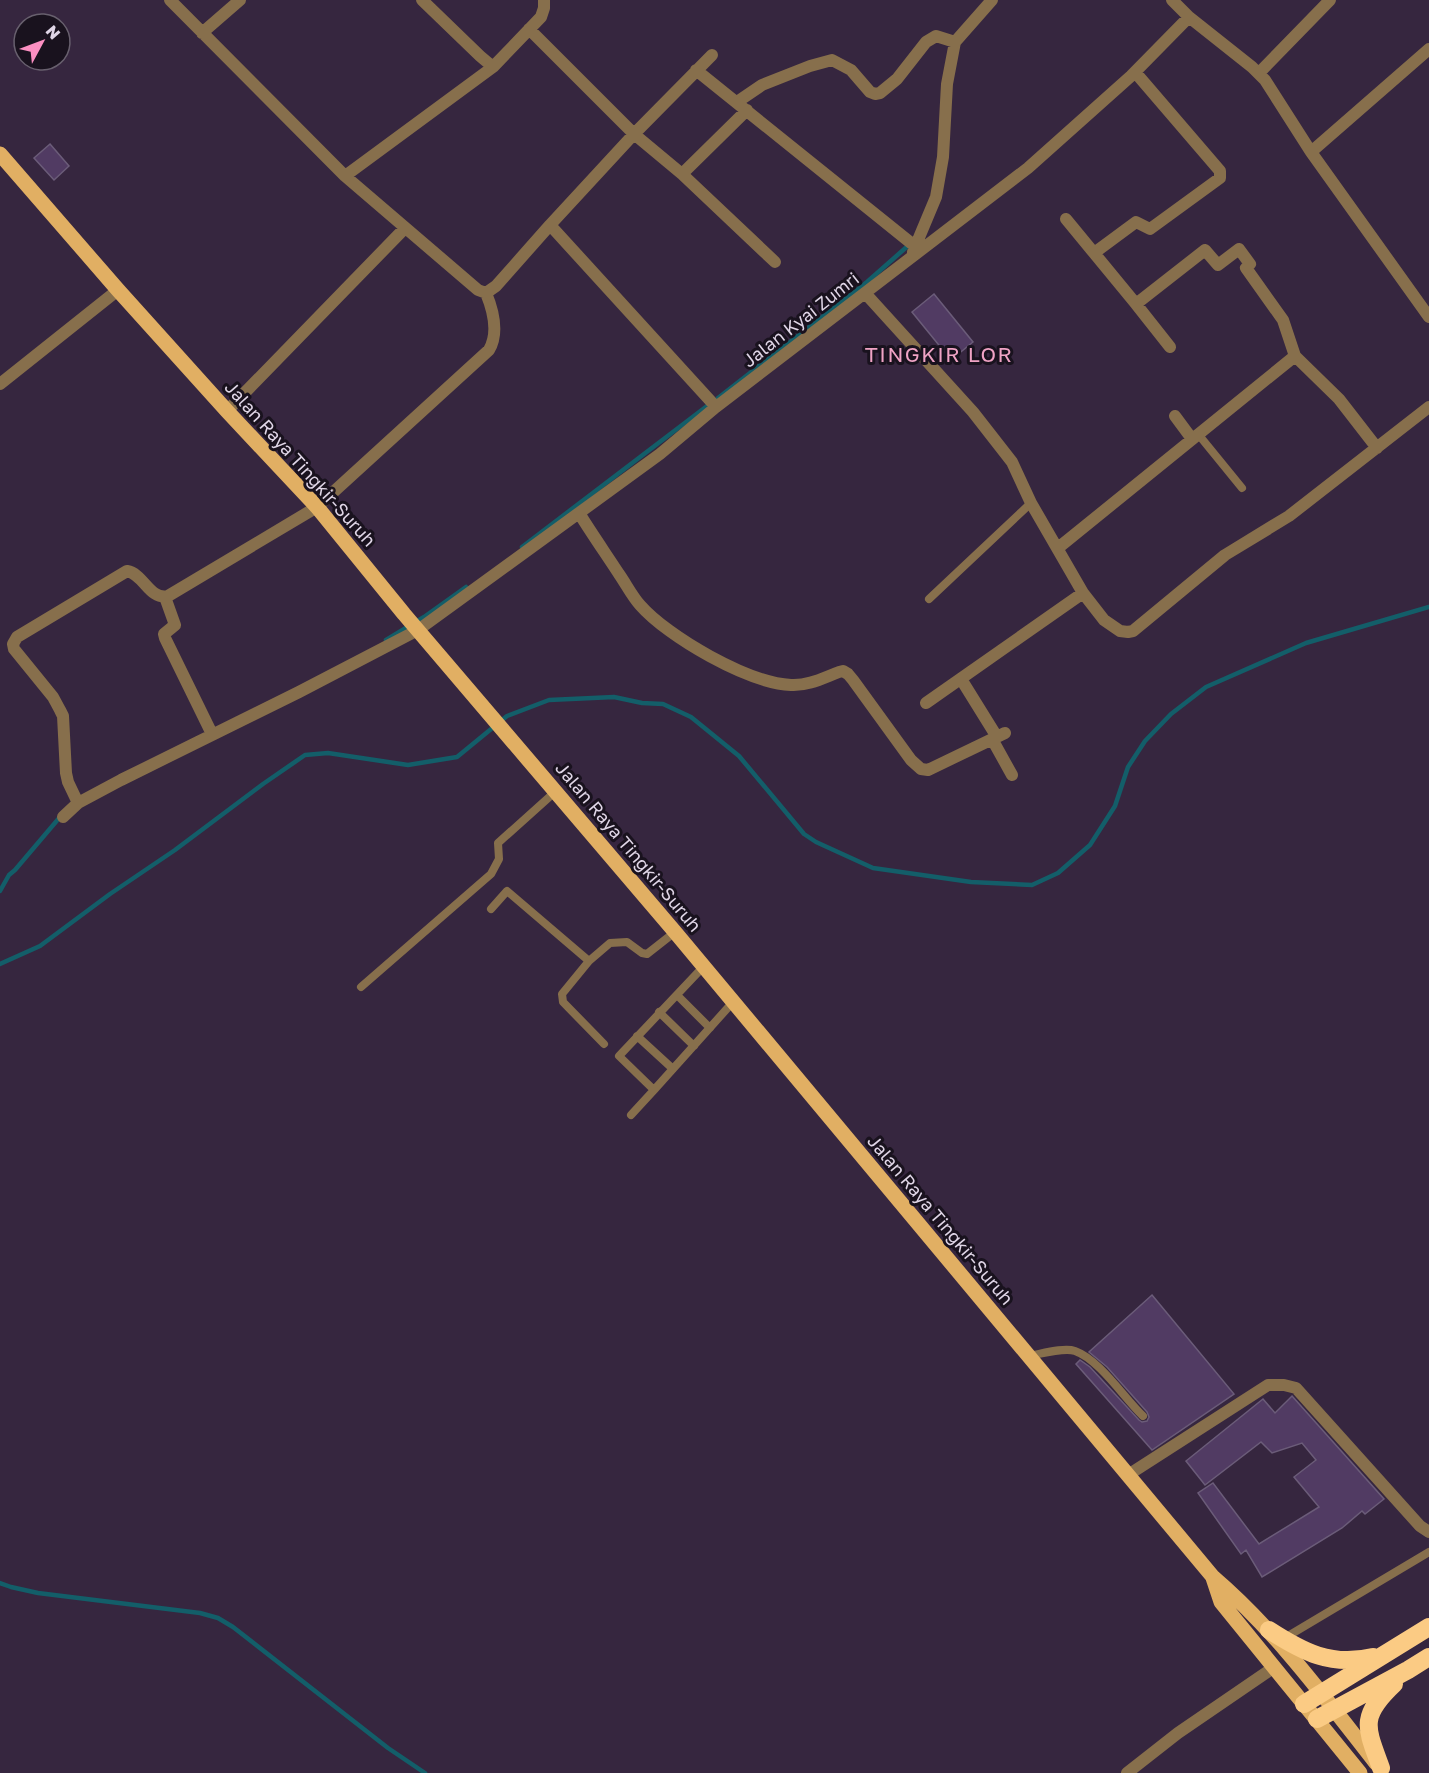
<svg xmlns="http://www.w3.org/2000/svg" width="1429" height="1773" font-family="'Golos Text',sans-serif">
<style>
.lines{fill:none;stroke-linecap:round;stroke-linejoin:round}
.stream{stroke:#135e69;stroke-width:4.5}
.building{fill:#513b63;stroke:#6b5c79;stroke-width:1.5}
.lane{stroke:#876f4c;stroke-width:8}
.street{stroke:#876f4c;stroke-width:12}
.primary{stroke:#e1af63;stroke-width:15}
.highway{stroke:#fbcb84;stroke-width:18}
.labels{text-anchor:middle;stroke-width:6;stroke-linejoin:round;paint-order:stroke}
.street-label{font-size:18px;fill:#dfd5e6;stroke:#19121e}
.quarter-label{font-size:21px;letter-spacing:1.5px;fill:#f0a3c5;stroke:#19121e}
</style>
<rect width="100%" height="100%" fill="#36263f"/>
<g class="lines">
<path class="stream" d="M718 398 867 282 910 244
M522 547 711 403
M386 640 424 617 466 587
M0 891 9 875 15 870 60 817
M0 964 40 946 110 894 175 850 263 784 305 755 328 753 408 765 457 757 507 716 549 700 614 697 642 703 663 704 691 717 739 756 804 834 816 842 873 868 971 882 1032 885 1058 873 1090 845 1115 806 1128 767 1145 741 1171 714 1206 687 1306 643 1429 607
M0 1583 11 1587 38 1593 200 1613 218 1618 233 1627 388 1748 425 1773"/>
</g>
<path class="building" d="M50 144 69 166 54 180 34 158Z
M934 294 973 342 951 360 912 312Z
M1152 1295 1234 1394 1152 1450 1076 1364 1080 1360 1090 1367 1139 1420 1142 1422 1147 1421 1149 1417 1147 1412 1107 1367 1089 1352Z
M1292 1396 1384 1499 1365 1514 1362 1511 1342 1528 1262 1577 1246 1550 1241 1554 1198 1493 1213 1483 1259 1544 1319 1507 1294 1477 1316 1460 1302 1443 1272 1453 1261 1442 1205 1485 1186 1461 1263 1399 1275 1413Z"/>
<g class="lines">
<path class="lane" d="M1198 434 1242 488
M929 599 1031 503
M491 909 507 891 589 961 610 943 627 942 642 953 647 954 675 932
M589 961 562 994 563 1002 604 1044
M704 966 619 1056 654 1090 733 1002
M361 987 491 874 499 859 498 843 556 791
M677 995 710 1028
M659 1012 694 1046
M637 1036 673 1069
M631 1115 654 1090
M1029 1356C1041 1354 1064 1347 1075 1351 1100 1360 1124 1398 1143 1416
M1283 1639 1429 1552"/>
<path class="street" d="M170 0 345 176 478 290 486 293 496 286 550 225 716 407
M1172 0 1189 17 1252 67 1265 80 1311 152 1429 317
M529 29 634 134 682 174 775 262
M202 33 240 0
M493 67 541 17 544 8V0
M696 70 916 247
M1135 72 1220 171V178L1150 229 1136 222 1094 253 1136 304 1205 250 1218 265 1239 249 1250 264 1246 268 1283 320 1295 356 1339 399 1377 448
M1259 73 1330 0
M737 102 762 85 810 66 832 60 851 70 870 92 875 94 880 93 897 79 926 42 936 36 955 42
M1311 152 1429 49
M682 174 747 110
M345 176 493 67 480 56 422 0
M1066 219 1094 253
M550 225 634 134 712 55
M913 252 936 197 943 157 947 84 955 42 992 0
M865 293 973 412 1012 462 1031 503 1083 593 1104 620 1120 631 1128 632 1133 631 1225 555 1289 516 1429 407
M1136 304 1170 347
M0 384 118 290
M227 411 405 228
M1175 416 1192 439
M579 513C592 534 606 554 619 574 626 584 632 596 640 605 668 637 748 683 791 685 808 686 823 678 839 672L843 671 848 674 853 680 911 760 921 769 928 770 1005 733
M1058 548 1295 356
M165 597 175 625 164 634 165 638 212 734
M961 679 997 737
M926 703 1083 593
M992 739 1012 775
M78 803 68 782 66 773 63 716 60 710 53 697 14 649 13 644 17 637 127 571C144 574 149 600 168 596L317 507 489 350C499 333 493 310 486 293
M63 817 78 803 121 780 299 692 418 630 660 454 716 407 1028 168 1131 76 1189 17
M1128 1475 1268 1385H1284L1296 1388 1420 1526 1429 1532
M1127 1773 1178 1733 1273 1668"/>
<path class="primary" d="M0 154 118 290 227 411 317 507 404 614 675 932 1213 1577C1276 1631 1325 1698 1376 1763
M1213 1578 1221 1602 1360 1773"/>
<path class="highway" d="M1269 1630C1303 1652 1331 1667 1373 1657
M1304 1704 1429 1627
M1317 1719 1408 1670 1429 1657
M1381 1768C1366 1727 1359 1717 1394 1684"/>
</g>
<g class="labels">
<g class="street-label">
<text transform="translate(801 320) rotate(-38)" y="6">Jalan Kyai Zumri</text>
<text transform="translate(300 464) rotate(48)" y="6">Jalan Raya Tingkir-Suruh</text>
<text transform="translate(628 847) rotate(50)" y="6">Jalan Raya Tingkir-Suruh</text>
<text transform="translate(940 1220) rotate(50)" y="6">Jalan Raya Tingkir-Suruh</text>
</g>
<g class="quarter-label">
<text x="939" y="362">TINGKIR LOR</text>
</g>
</g>
<g transform="translate(42 42) rotate(49)"><circle r="28" fill="#19121e" stroke="#68606e" stroke-width="1.5"/>
<path d="M0-4.5L10 22L0 15L-10 22Z" fill="#fc8fc2"/>
<text y="-9" font-size="16" font-weight="bold" text-anchor="middle" fill="#dfd5e6">N</text>
</g>
</svg>
